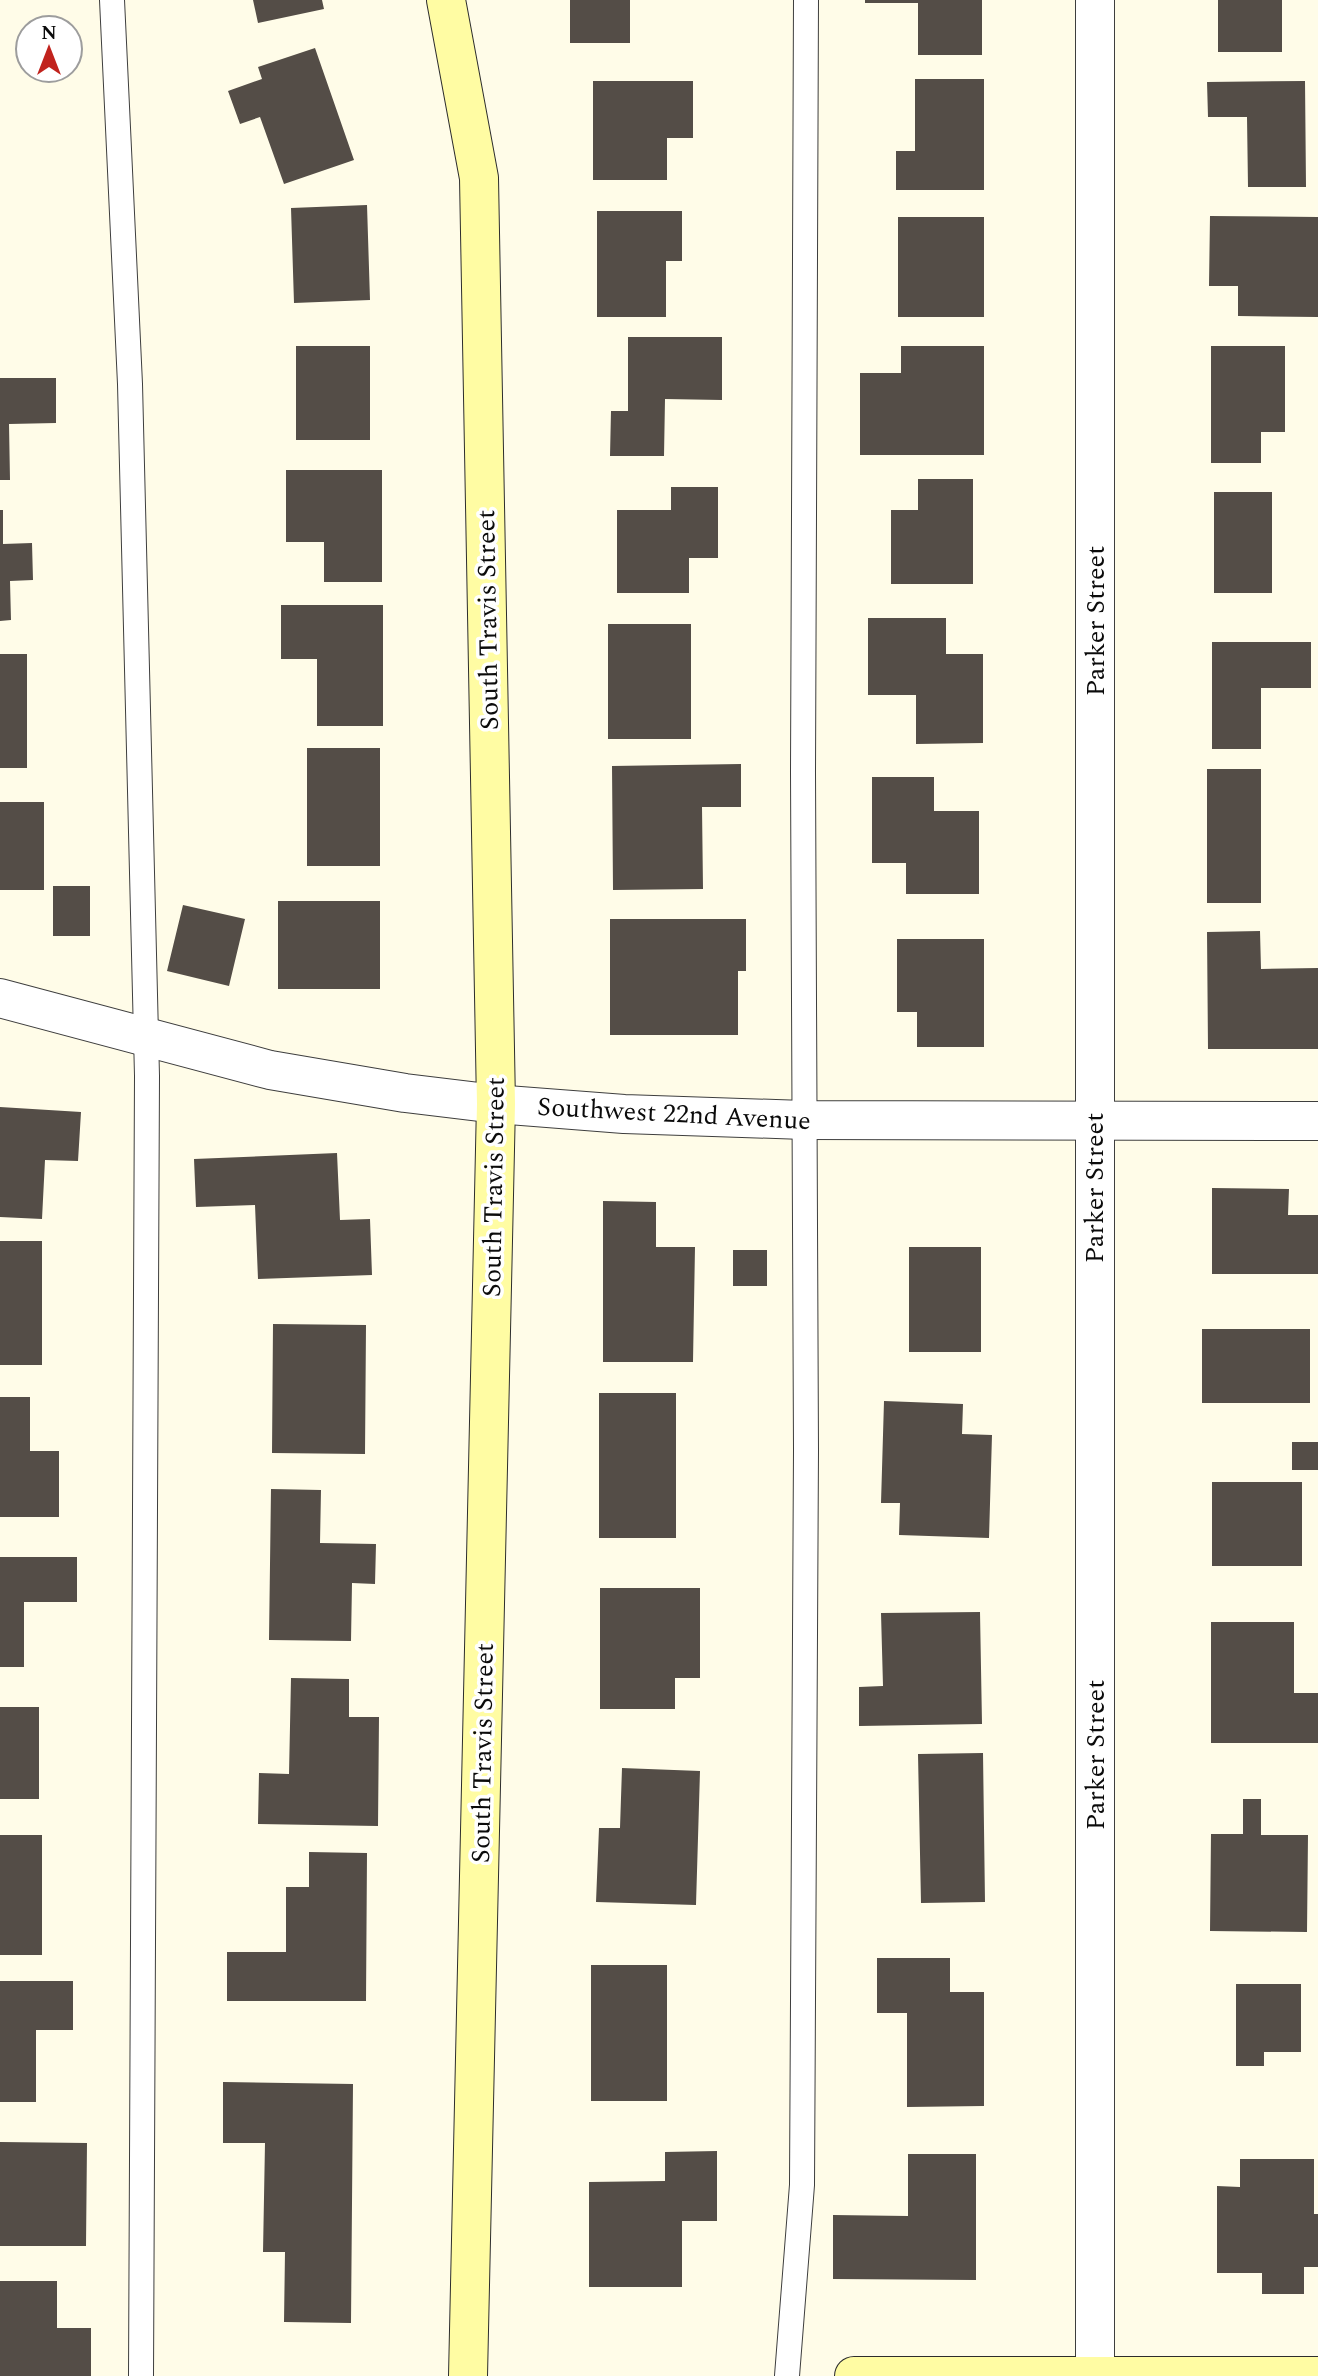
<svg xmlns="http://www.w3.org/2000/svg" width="1318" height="2376" font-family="Spectral,serif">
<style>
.building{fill:#544d47}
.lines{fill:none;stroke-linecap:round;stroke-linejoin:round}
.service-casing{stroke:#3e3e3e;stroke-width:26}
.minor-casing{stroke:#3e3e3e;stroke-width:40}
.tertiary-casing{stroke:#3e3e3e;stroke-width:40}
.secondary-casing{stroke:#2d2d2d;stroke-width:40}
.service{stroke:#fff;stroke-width:24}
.minor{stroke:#fff;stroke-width:38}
.tertiary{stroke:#fff;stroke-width:38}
.secondary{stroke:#fffca3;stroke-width:38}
.labels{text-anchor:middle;stroke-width:7;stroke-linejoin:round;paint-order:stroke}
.street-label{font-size:26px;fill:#0b0b0b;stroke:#fff}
</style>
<rect width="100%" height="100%" fill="#fffce8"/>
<path class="building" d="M253 0H322L324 9 258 23Z
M570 0H630V43H570Z
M865 0H982V55H918V3H865Z
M1218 0H1282V52H1218Z
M315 48 354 160 284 184 260 117 240 124 228 91 262 79 258 67Z
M915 79H984V190H896V151H915Z
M593 81H693V138H667V180H593Z
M1305 81 1306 187H1248L1247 117H1208L1207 82Z
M367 205 370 300 294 303 291 208Z
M597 211H682V261H666V317H597Z
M1210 216 1318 217V317L1238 316V286H1209Z
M898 217H984V317H898Z
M628 337H722V400L665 399 664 456H610L611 411H628Z
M296 346H370V440H296Z
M901 346H984V455H860V373H901Z
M1211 346H1285V432H1261V463H1211Z
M0 378H56V423L9 424 10 480H0Z
M286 470H382V582H324V542H286Z
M918 479H973V584H891V510H918Z
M671 487H718V558H689V593H617V510H671Z
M1214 492H1272V593H1214Z
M0 510H3V544L32 543 33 580 10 581 11 620 0 621Z
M281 605H383V726H317V659H281Z
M868 618H946V654H983V743L916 744V695H868Z
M608 624H691V739H608Z
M1212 642H1311V688H1261V749H1212Z
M0 654H27V768H0Z
M307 748H380V866H307Z
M741 764V807H702L703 889 613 890 612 766Z
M1207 769H1261V903H1207Z
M872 777H934V811H979V894H906V863H872Z
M0 802H44V890H0Z
M53 886H90V936H53Z
M278 901H380V989H278Z
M183 905 245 919 229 986 167 971Z
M610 919H746V971H738V1035H610Z
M1260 931 1261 969 1318 968V1049H1208L1207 932Z
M897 939H984V1047H917V1012H897Z
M0 1107 81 1112 78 1161 45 1160 42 1219 0 1217Z
M337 1153 340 1220 370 1219 372 1275 258 1279 255 1205 196 1207 194 1159Z
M1212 1188 1289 1189 1288 1215H1318V1274H1212Z
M603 1201 656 1202V1247H695L693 1362H603Z
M0 1241H42V1365H0Z
M909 1247H981V1352H909Z
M733 1250H767V1286H733Z
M273 1324 366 1325 365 1454 272 1453Z
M1202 1329H1310V1403H1202Z
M599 1393H676V1538H599Z
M0 1397H30V1451H59V1517H0Z
M884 1401 963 1404 962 1434 992 1435 989 1538 899 1535 900 1503H881Z
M1292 1442H1318V1470H1292Z
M1212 1482H1302V1566H1212Z
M271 1489 321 1490 320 1543 376 1544 375 1584 352 1583 351 1641 269 1640Z
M0 1557H77V1602H24V1667H0Z
M600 1588H700V1678H675V1709H600Z
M980 1612 982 1724 859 1726V1687L883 1686 881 1613Z
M1211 1622H1294V1693H1318V1743H1211Z
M291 1678 349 1679V1717H379L378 1826 258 1824 259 1773 289 1774Z
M0 1707H39V1799H0Z
M983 1753 985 1902 921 1903 918 1754Z
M622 1768 700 1771 696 1905 596 1902 599 1828H620Z
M1243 1799H1261V1835H1308L1307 1932 1210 1931 1211 1834H1243Z
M0 1835H42V1955H0Z
M309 1852 367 1853 366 2001H227V1952H286V1887H309Z
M877 1958H950V1992H984V2106L907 2107V2013H877Z
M591 1965H667V2101H591Z
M0 1981H73V2030H36V2102H0Z
M1236 1984H1301V2052H1264V2066H1236Z
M223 2082 353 2084 351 2323 284 2322 285 2252H263L265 2143H223Z
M0 2142 87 2143 86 2246H0Z
M717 2151V2221H682V2287H589V2182L665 2181V2152Z
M908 2154H976V2280L833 2279V2215L908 2216Z
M1240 2159H1314V2214H1318V2267H1304V2294H1262V2273H1217V2186L1240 2187Z
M0 2281H57V2328H91V2376H0Z"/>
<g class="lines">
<g class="service-casing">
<path id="service" d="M112 0 130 384 147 1076 141 2376
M787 2376 802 2185 806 1450 803 772 806 0"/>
</g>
<g class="minor-casing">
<path id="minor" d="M1095 2376V0"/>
</g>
<g class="tertiary-casing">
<path id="tertiary" d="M0 998 270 1070 405 1093 496 1104 624 1114 804 1120 1318 1121"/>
</g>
<g class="secondary-casing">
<path id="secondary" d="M446 0 479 178 496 1104 468 2376
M854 2376H1318"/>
</g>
<use href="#service" class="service"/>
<use href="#minor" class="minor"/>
<use href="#tertiary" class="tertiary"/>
<use href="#secondary" class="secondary"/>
</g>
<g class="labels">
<g class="street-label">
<text transform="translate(487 620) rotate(-91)" y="9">South Travis Street</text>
<text transform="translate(1095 621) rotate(-90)" y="9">Parker Street</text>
<text transform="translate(674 1113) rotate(3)" y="9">Southwest 22nd Avenue</text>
<text transform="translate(493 1187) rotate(-89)" y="9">South Travis Street</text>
<text transform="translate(1094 1188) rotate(-90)" y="9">Parker Street</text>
<text transform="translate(482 1753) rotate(-89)" y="9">South Travis Street</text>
<text transform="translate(1095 1755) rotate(-90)" y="9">Parker Street</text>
</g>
</g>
<g transform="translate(49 49)"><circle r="33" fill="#ffffff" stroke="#9d9d9d" stroke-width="2"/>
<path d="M0-5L12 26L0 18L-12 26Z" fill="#c1231d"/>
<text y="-10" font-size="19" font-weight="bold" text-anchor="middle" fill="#0b0b0b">N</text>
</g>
</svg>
